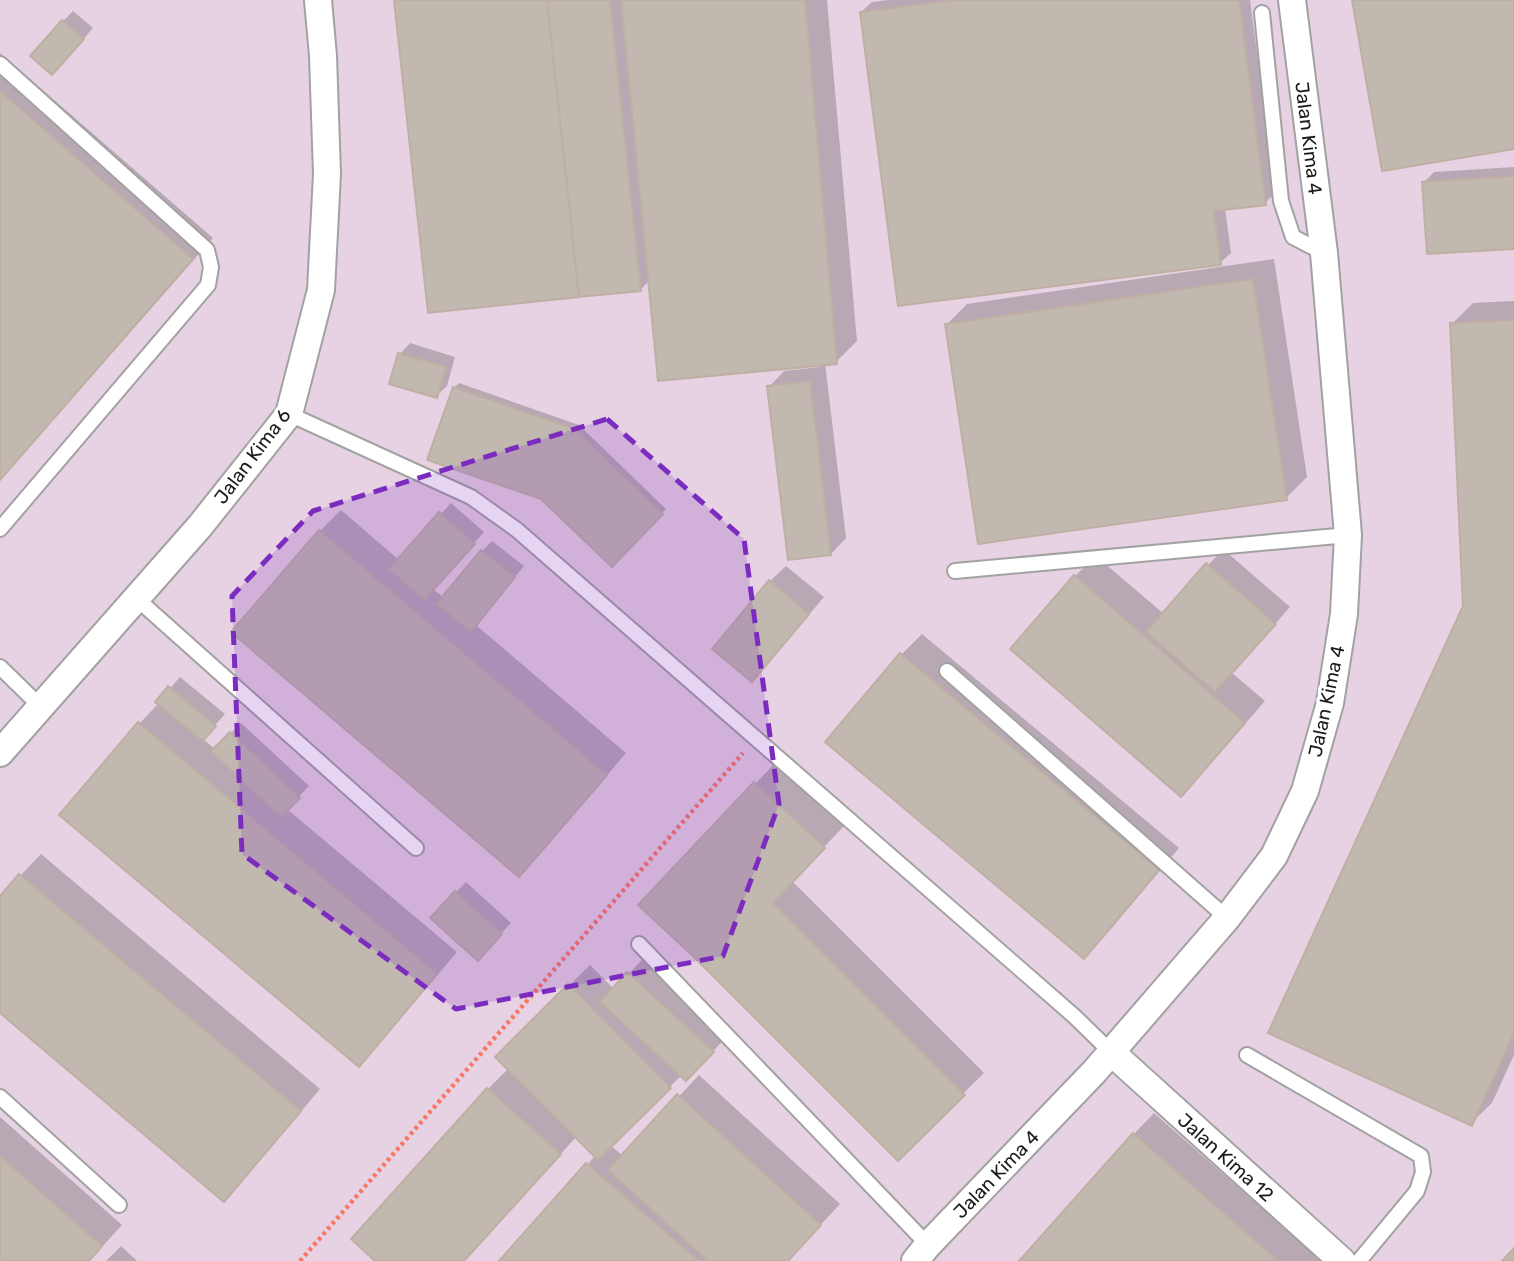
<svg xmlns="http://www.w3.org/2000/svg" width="1514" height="1261" font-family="Rubik,sans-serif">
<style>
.industrial{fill:#e6d2e2}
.shadow{fill:#0003}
.building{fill:#c1b8b0;stroke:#bfafa3;stroke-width:2}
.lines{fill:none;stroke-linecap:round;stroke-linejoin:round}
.lane-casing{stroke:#a2a2a2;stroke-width:18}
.street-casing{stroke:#a2a2a2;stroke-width:30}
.path{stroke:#fa7665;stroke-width:4.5;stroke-dasharray:3.5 3.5;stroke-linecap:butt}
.lane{stroke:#fff;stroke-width:14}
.street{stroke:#fff;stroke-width:26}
.marked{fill:#7b2cbf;fill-opacity:0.2;stroke:#7b2cbf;stroke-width:5;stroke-dasharray:14 9;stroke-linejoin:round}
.labels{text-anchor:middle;stroke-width:7;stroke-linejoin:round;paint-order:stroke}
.street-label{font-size:19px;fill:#1b1b1b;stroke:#fff}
</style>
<rect width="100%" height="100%" fill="#ede9e1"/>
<path class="industrial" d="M0 0H1514V1261H0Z"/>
<path class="shadow" d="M396 0H827L857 341 836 362 825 363 846 538 831 554 769 387 784 371 820 367V364L650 280 641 289Z
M888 0H1250L1275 193 1265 203 1225 208 1231 253 1220 263 861 12 872 2Z
M73 11 93 28 62 63 63 21Z
M0 53 213 238 0 480Z
M1514 167V247L1424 182 1434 172Z
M1274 259 1307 477 1286 498 946 325 967 304Z
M1514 301V1055L1492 1103 1471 1123 1465 606 1452 324 1473 303Z
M410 343 455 357 447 386 436 396 400 354Z
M459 383 579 425 666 509 612 564 454 388Z
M451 503 484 532 433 589 444 598 482 551 492 541 524 566 476 625 626 753 540 854 519 875 320 531 341 510 399 560Z
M1223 549 1290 607 1232 673 1265 701 1201 774 1181 794 1012 649 1075 576 1096 556 1164 614Z
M786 566 824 597 767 664 752 680 770 581Z
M922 634 1179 848 1105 936 1084 956 901 655Z
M180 677 225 714 203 739 215 749 241 723 309 786 287 809 457 952 379 1044 359 1064 140 723 159 703 158 702Z
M776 762 844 826 792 881 984 1073 898 1158 696 956 641 905Z
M41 854 320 1089 244 1179 223 1199 0 1011V899L21 875Z
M466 882 511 923 488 948 456 892Z
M644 958 728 1035 702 1063 682 1075 610 1145 623 1156 699 1075 840 1204 787 1261H501L596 1155 577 1136 464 1261H378L488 1089 509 1068 497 1057 590 965 614 989Z
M1154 1113 1322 1261H1021L1134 1134Z
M0 1117 122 1225 89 1261H0Z
M121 1246 137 1261H106Z"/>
<path class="building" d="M394 0H547L579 297 428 313Z
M547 0H610L641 291 579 297Z
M621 0H805L837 364 658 381Z
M954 0H1239L1266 205 1214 211 1221 265 898 306 860 12Z
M1352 0H1514V149L1382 171Z
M62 20 84 39 52 75 30 56Z
M0 91 193 259 0 480Z
M1514 176V249L1427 254 1422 182Z
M1253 279 1287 500 978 544 945 324Z
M1514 320V1033L1472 1126 1268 1033 1463 606 1450 323Z
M398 353 446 367 437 398 389 384Z
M810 381 831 555 788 560 767 386Z
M453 387 574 429 663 514 612 567 541 499 427 460Z
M439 512 475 544 424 600 389 569Z
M319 530 607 775 519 877 231 632Z
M481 550 515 577 471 632 436 604Z
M1206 563 1276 624 1215 692 1146 632Z
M1074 575 1245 723 1181 797 1010 649Z
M769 580 809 614 752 682 712 649Z
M900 653 1159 870 1084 959 825 742Z
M168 686 216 726 203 741 155 702Z
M138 722 437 974 359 1067 59 815Z
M230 732 300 798 281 817 211 751Z
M754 782 825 848 773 903 965 1095 898 1161 695 958 638 905Z
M19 874 301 1111 224 1202 0 1013V896Z
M455 891 502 934 478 961 430 918Z
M627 972 714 1052 686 1081 600 1002Z
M568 984 671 1088 598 1160 495 1057Z
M487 1088 561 1154 464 1261H375L351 1239Z
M677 1094 821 1225 788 1261H708L608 1170Z
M1133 1133 1278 1261H1019Z
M0 1156 102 1246 89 1261H0Z
M586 1163 699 1261H499Z
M1514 1248V1261H1502Z"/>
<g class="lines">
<g class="lane-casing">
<path id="lane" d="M1262 13 1281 201 1293 237 1324 253
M0 64 207 250 211 267 208 285 0 529
M289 414 471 497 517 530 1074 1016 1111 1052
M955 571 1348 535
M136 598 416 848
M0 667 41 707
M947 671 1227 918
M639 944 928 1245
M1247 1055 1421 1156 1423 1172 1417 1191 1359 1261
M0 1097 119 1205"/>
</g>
<g class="street-casing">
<path id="street" d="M0 753 200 526 289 414 321 290 327 174 323 56 318 0
M1111 1052 1342 1261
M915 1261 928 1245 1094 1072 1227 918 1274 856 1305 791 1330 703 1344 614 1348 535 1324 253 1292 0"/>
</g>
<path class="path" d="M300 1261 743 753"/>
<use href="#lane" class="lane"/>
<use href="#street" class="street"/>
</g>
<path class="marked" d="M607 419 744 539 779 804 723 956 456 1009 242 854 232 596 313 511Z"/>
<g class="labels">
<g class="street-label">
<text transform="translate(1309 138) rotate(83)" y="7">Jalan Kima 4</text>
<text transform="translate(252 456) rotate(-53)" y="7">Jalan Kima 6</text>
<text transform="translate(1326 701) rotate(-78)" y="7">Jalan Kima 4</text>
<text transform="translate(1226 1157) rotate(42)" y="7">Jalan Kima 12</text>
<text transform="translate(996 1174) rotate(-46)" y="7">Jalan Kima 4</text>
</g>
</g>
</svg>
